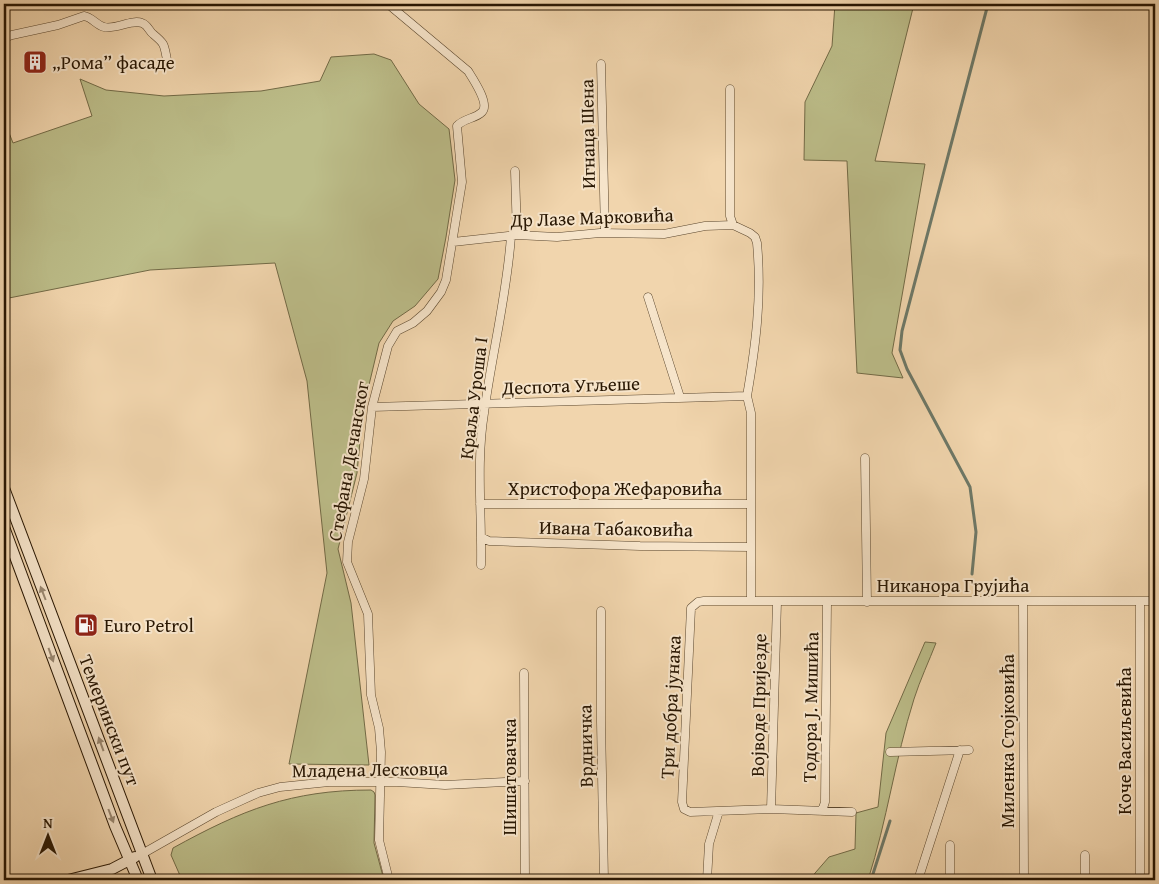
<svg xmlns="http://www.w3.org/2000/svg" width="1159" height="884" font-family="'Gentium Book Plus',serif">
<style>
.green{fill:#bcbd89;stroke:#726a46}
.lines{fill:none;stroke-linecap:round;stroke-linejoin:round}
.stream{stroke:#6d7867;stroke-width:3}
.street-casing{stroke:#5a462d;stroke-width:9}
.secondary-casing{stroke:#281602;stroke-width:12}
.street{stroke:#f6e4ca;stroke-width:8}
.secondary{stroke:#f6e4ca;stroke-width:10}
.oneway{fill:#998770}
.labels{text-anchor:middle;stroke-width:4;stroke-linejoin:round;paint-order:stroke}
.poi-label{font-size:19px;fill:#281602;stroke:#f6e4ca;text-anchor:start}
.street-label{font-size:19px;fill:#281602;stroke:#f6e4ca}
</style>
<rect width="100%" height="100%" fill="#f1d5ad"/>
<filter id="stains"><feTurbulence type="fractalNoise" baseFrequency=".004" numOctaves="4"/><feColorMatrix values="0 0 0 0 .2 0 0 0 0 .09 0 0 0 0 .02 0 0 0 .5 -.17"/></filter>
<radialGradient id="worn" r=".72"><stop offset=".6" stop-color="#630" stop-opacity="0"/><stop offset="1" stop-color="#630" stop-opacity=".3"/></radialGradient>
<path class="green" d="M835 4H914L875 161 925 164 892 353 903 378 857 373 847 161 804 160 805 102 832 46Z
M374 54 391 60 419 104 449 129 455 180 446 237 438 279 415 306 393 321 379 343 363 410 357 473 338 549 351 603 369 765 289 764 327 573 307 381 275 263 150 270 4 299V120L13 143 92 116 80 79 106 90 164 96 261 91 320 81 331 57Z
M925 642 936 643C929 661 920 680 914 699 895 759 887 821 868 880H809L829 857 855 849 856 813 878 807 886 733Z
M371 790 374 792 375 795 374 843 384 880H182L171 855 173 848C242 810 291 790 371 790Z"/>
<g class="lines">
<path class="stream" d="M972 574 976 532 970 487 907 369 900 350 902 331 988 4
M871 880 890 821"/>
<g class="street-casing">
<path id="street" d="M388 4 468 71C473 79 490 104 482 112 475 119 464 118 457 126L462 182 446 280 441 292 427 311 413 323 397 331 388 346 372 407 364 479 348 542 347 562 368 614 371 695 379 728 381 752 379 840 389 880
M4 38 12 35 58 25 84 16C92 17 96 25 104 27 116 30 131 19 142 23 148 25 149 31 153 34 165 44 164 44 167 60
M601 64 605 233
M730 89V216L733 225
M515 171 517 235
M648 297 680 397
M747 396 751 413V601H1155
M372 407 747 396C756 344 762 296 757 243L755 237 750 233 733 225 705 226 664 234 600 233 557 237 517 235 453 242
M865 458 867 602
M480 504H751
M481 537 489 541 640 546 751 547
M481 565C482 514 476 463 484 413 492 353 507 295 511 236
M751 601H704L698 602 691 608 682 802 684 809 690 812 771 809 852 812
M1023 601 1024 880
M1140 601V880
M601 611V722L604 880
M524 673 525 880
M890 752 969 750
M771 809 777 602
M820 811 823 808 825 802 827 602
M142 854 216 812 258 793 280 787 329 782H397L445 785 525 781
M707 880 709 844 719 811
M918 880 960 750
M950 880V845
M1085 880V855"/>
</g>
<g class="secondary-casing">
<path id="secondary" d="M4 488 152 880
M4 527 115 826 138 880
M68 880 112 869 135 857"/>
</g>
<use href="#street" class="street"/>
<use href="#secondary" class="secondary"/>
</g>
<defs><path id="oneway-solid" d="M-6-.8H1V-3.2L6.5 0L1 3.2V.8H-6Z" transform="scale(1.25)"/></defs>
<g class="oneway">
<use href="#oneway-solid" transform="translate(43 593) rotate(-111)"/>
<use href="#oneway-solid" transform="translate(51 655) rotate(70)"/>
<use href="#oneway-solid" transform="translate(101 744) rotate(-110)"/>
<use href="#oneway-solid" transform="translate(111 816) rotate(69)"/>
</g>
<defs>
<g id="building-square" transform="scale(1.25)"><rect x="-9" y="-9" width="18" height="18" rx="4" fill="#8f2418" stroke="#f6e4ca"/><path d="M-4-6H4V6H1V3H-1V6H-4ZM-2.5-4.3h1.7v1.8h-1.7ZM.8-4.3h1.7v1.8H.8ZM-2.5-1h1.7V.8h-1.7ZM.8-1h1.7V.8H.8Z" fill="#fff"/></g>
<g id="fuel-square" transform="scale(1.25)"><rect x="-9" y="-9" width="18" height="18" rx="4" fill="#8f2418" stroke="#f6e4ca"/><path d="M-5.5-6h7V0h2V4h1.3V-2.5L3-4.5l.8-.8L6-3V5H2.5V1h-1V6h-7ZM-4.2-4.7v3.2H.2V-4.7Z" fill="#fff"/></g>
</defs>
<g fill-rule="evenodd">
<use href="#building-square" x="35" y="62"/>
<use href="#fuel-square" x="86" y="625"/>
</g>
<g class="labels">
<g class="poi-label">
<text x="52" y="69">„Рома” фасаде</text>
<text x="104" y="632">Euro Petrol</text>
</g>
<g class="street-label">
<text transform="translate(587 134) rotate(-91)" y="7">Игнаца Шена</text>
<text transform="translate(592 217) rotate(-2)" y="7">Др Лазе Марковића</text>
<text transform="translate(571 385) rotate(-2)" y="7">Деспота Угљеше</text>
<text transform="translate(473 398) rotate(-83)" y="7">Краља Уроша I</text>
<text transform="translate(348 461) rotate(-80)" y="7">Стефана Дечанског</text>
<text x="615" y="495">Христофора Жефаровића</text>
<text transform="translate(616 528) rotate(1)" y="7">Ивана Табаковића</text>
<text x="953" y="592">Никанора Грујића</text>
<text transform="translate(758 705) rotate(-89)" y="7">Војводе Пријезде</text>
<text transform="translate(670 707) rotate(-87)" y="7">Три добра јунака</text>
<text transform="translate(810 707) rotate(-89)" y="7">Тодора Ј. Мишића</text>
<text transform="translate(110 720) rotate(69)" y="7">Темерински пут</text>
<text transform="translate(1007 741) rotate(-90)" y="7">Миленка Стојковића</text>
<text transform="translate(1124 741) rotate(-90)" y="7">Коче Васиљевића</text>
<text transform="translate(585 746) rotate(-91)" y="7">Врдничка</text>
<text transform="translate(370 769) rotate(-1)" y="7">Младена Лесковца</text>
<text transform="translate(509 777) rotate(-90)" y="7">Шишатовачка</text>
</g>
</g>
<rect width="1159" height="884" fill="none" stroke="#f1d5ad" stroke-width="20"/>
<rect x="5" y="5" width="1149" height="874" fill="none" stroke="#281602" stroke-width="2.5"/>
<rect x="10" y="10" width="1139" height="864" fill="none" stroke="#281602"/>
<g transform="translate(48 836)" stroke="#f6e4ca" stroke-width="4" paint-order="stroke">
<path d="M0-4L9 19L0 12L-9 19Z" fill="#281602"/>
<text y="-8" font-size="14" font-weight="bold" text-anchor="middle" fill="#281602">N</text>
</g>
<rect width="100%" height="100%" filter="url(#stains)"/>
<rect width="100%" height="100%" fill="url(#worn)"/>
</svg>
